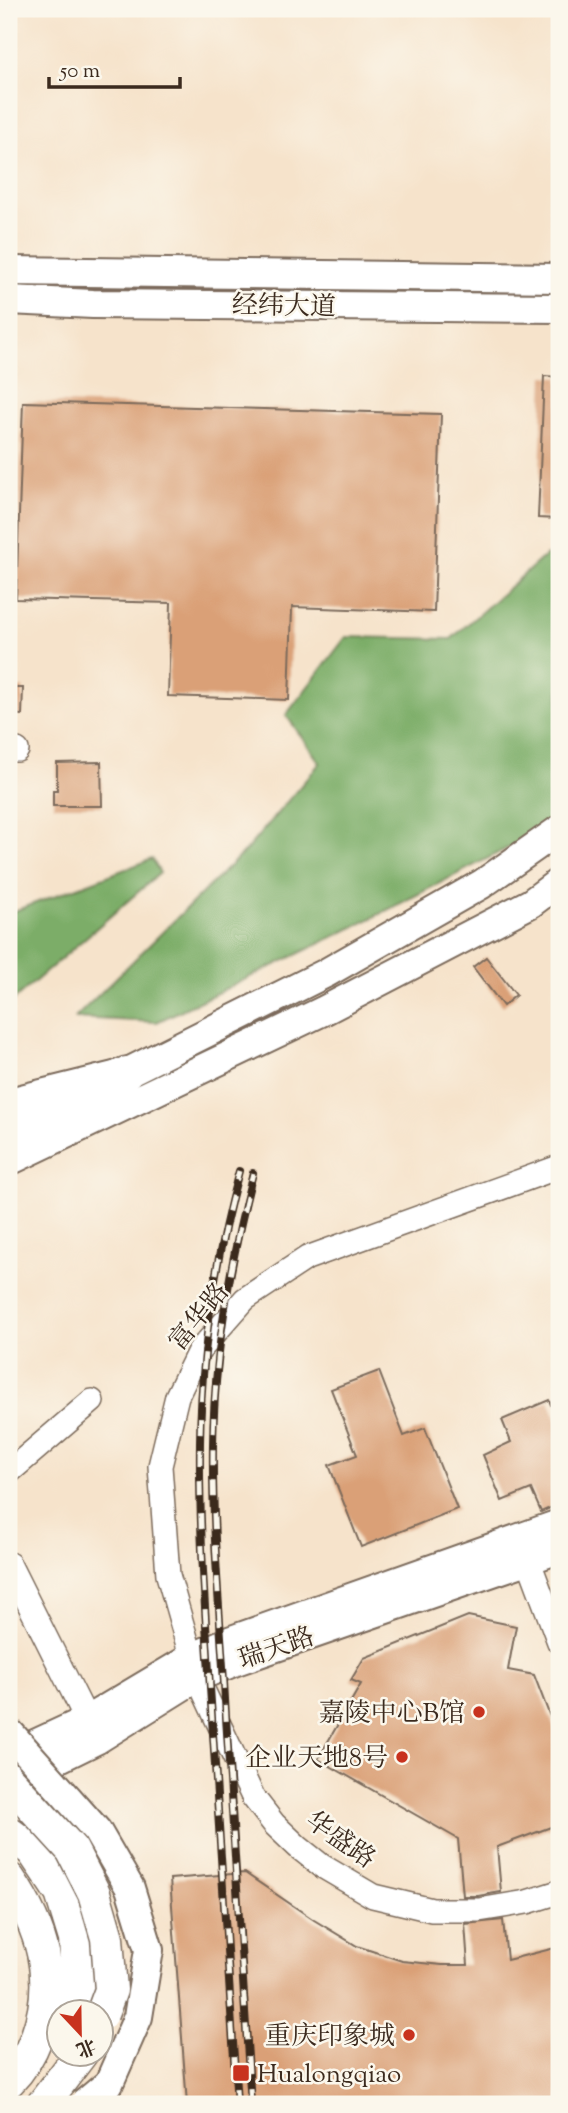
<svg xmlns="http://www.w3.org/2000/svg" width="568" height="2113" font-family="'Sorts Mill Goudy','Noto Serif SC',serif">
<style>
.forest{fill:#7bad68;stroke:#5b6c43;stroke-width:2}
.building{fill:#daa077}
.lines{fill:none;stroke-linecap:round;stroke-linejoin:round}
.minor-casing{stroke:#7c6b5b;stroke-width:26}
.major-casing{stroke:#7c6b5b;stroke-width:32}
.highway-casing{stroke:#7c6b5b;stroke-width:35}
.minor{stroke:#fff;stroke-width:23}
.major{stroke:#fff;stroke-width:28}
.highway{stroke:#fff;stroke-width:32}
.rail-casing{stroke:#3b2a1e;stroke-width:8}
.rail{stroke:#fbf7ec;stroke-width:5;stroke-dasharray:16;stroke-linecap:butt}
.major-bridge-casing{stroke:#7c6b5b;stroke-width:32;stroke-linecap:butt}
.highway-bridge-casing{stroke:#7c6b5b;stroke-width:35;stroke-linecap:butt}
.major-bridge{stroke:#fff;stroke-width:28}
.highway-bridge{stroke:#fff;stroke-width:32}
.poi-dot{fill:#c8321e;stroke:#fbf7ec;stroke-width:2.5}
.labels{text-anchor:middle;stroke-width:5;stroke-linejoin:round;paint-order:stroke}
.street-label{font-size:26px;fill:#3b2a1e;stroke:#fbf7ec}
.poi-label{font-size:26px;fill:#3b2a1e;stroke:#fbf7ec;text-anchor:end}
</style>
<rect width="100%" height="100%" fill="#fbf7ec"/>
<filter id="ink" filterUnits="userSpaceOnUse"><feTurbulence type="fractalNoise" baseFrequency=".0143" numOctaves="2"/><feDisplacementMap in="SourceGraphic" scale="14" xChannelSelector="R" yChannelSelector="G"/><feConvolveMatrix kernelMatrix="1 2 1 2 8 2 1 2 1" color-interpolation-filters="sRGB"/></filter>
<filter id="wash" filterUnits="userSpaceOnUse"><feTurbulence type="fractalNoise" baseFrequency=".00686" numOctaves="4" result="noise"/><feDisplacementMap in="SourceGraphic" scale="28" xChannelSelector="R" yChannelSelector="G"/><feGaussianBlur stdDeviation="1.57" result="paint"/><feColorMatrix in="noise" values="0 0 0 0 0 0 0 0 0 0 0 0 0 0 0 0 0 1.4 0 .05"/><feComposite in="paint" operator="in"/></filter>
<g filter="url(#wash)">
<rect width="100%" height="100%" fill="#f6e3cb"/>
<path class="forest" d="M546 555 559 556V814L535 834 366 921 157 1022 75 1018 248 848 320 763 286 715 346 637 451 639Z
M152 859 160 873 9 1004V913Z"/>
<g id="blocks">
<path class="building" d="M544 376 559 377V519L538 518Z
M23 402 441 414 434 612 292 607 289 700 168 696 171 603 16 599Z
M9 688H23L22 715 9 714Z
M101 762 102 806H53V790H57V763Z
M486 957 516 995 503 1006 473 967Z
M379 1371 404 1436 425 1428 457 1509 361 1547 329 1465 357 1455 331 1389Z
M549 1400 559 1425V1504L541 1512 531 1489 502 1501 483 1455 511 1442 502 1420Z
M468 1616 516 1626 508 1670 534 1675 559 1740V1824L497 1847 501 1892 478 1896H463L458 1839 318 1759 361 1684 351 1680 364 1658Z
M245 1873 314 1920 357 1946 402 1961 442 1965H468L465 1924 503 1920 507 1960 559 1947V2104H187L170 1879Z"/>
</g>
</g>
<g filter="url(#ink)">
<use href="#blocks" fill-opacity="0" stroke="#7c6b5b" stroke-width="2"/>
<g class="lines">
<g class="minor-casing">
<path id="minor" d="M9 750H17
M559 1167 307 1258 245 1299 199 1351 177 1396 160 1466 168 1575 197 1677 253 1797 274 1824 298 1847 322 1866 373 1896 432 1910H479L527 1902 559 1892
M9 1472 92 1401
M528 1559 559 1642
M9 1564 87 1720"/>
</g>
<g class="major-casing">
<path id="major" d="M9 271 559 278
M9 300 93 304 559 308
M9 1102 126 1073 326 973 482 884 559 830
M9 1161 323 1011 531 903 559 882
M9 1756 87 1720 191 1658 229 1641 559 1524
M21 1777 96 1740 197 1677 236 1661 559 1549"/>
</g>
<g class="highway-casing">
<path id="highway" d="M9 1131 126 1073
M9 1833 33 1851 61 1893 75 1939 78 1989 74 2011
M9 1879C42 1928 58 1978 37 2036 31 2052 21 2069 9 2081
M43 2104 81 2054"/>
</g>
<use href="#minor" class="minor"/>
<use href="#major" class="major"/>
<use href="#highway" class="highway"/>
<g class="rail-casing">
<path id="rail" d="M237 2104C229 1981 221 1857 213 1734 207 1637 199 1539 200 1443 201 1350 215 1259 239 1171
M251 2104C242 1964 232 1823 224 1682 219 1603 212 1524 213 1445 214 1352 230 1262 253 1173"/>
</g>
<use href="#rail" class="rail"/>
<g class="major-bridge-casing">
<path id="major-bridge" d="M9 1732 97 1831 130 1888 149 1950 138 2017 109 2083 84 2104"/>
</g>
<g class="highway-bridge-casing">
<path id="highway-bridge" d="M9 1781 72 1850 94 1893 107 1938 111 1990 102 2014"/>
</g>
<use href="#major-bridge" class="major-bridge"/>
<use href="#highway-bridge" class="highway-bridge"/>
</g>
</g>
<g class="poi-dot">
<circle cx="479" cy="1712" r="7"/>
<circle cx="402" cy="1757" r="7"/>
<circle cx="409" cy="2035" r="7"/>
<rect x="232" y="2064" width="18" height="18" rx="3.5"/>
</g>
<g class="labels">
<g class="street-label">
<text transform="translate(284 305) rotate(1)" y="9">经纬大道</text>
<text transform="translate(198 1316) rotate(-51)" y="9">富华路</text>
<text transform="translate(276 1647) rotate(-19)" y="9">瑞天路</text>
<text transform="translate(341 1839) rotate(35)" y="9">华盛路</text>
</g>
<g class="poi-label">
<text x="465" y="1721">嘉陵中心B馆</text>
<text x="388" y="1766">企业天地8号</text>
<text x="395" y="2044">重庆印象城</text>
<text x="257" y="2082" text-anchor="start">Hualongqiao</text>
</g>
</g>
<rect width="568" height="2113" fill="none" stroke="#fbf7ec" stroke-width="35"/>
<g transform="translate(80 2033) rotate(158)"><circle r="33" fill="#fbf7ec" stroke="#aea59a" stroke-width="2"/>
<path d="M0-5L12 26L0 18L-12 26Z" fill="#c8321e"/>
<text y="-10" font-size="19" font-weight="bold" text-anchor="middle" fill="#3b2a1e">北</text>
</g>
<path d="M49 77v10h131v-10" fill="none" stroke="#3b2a1e" stroke-width="3.5"/>
<text x="60" y="77" font-size="21" fill="#3b2a1e" stroke="#fbf7ec" stroke-width="5" paint-order="stroke">50 m</text>
</svg>
